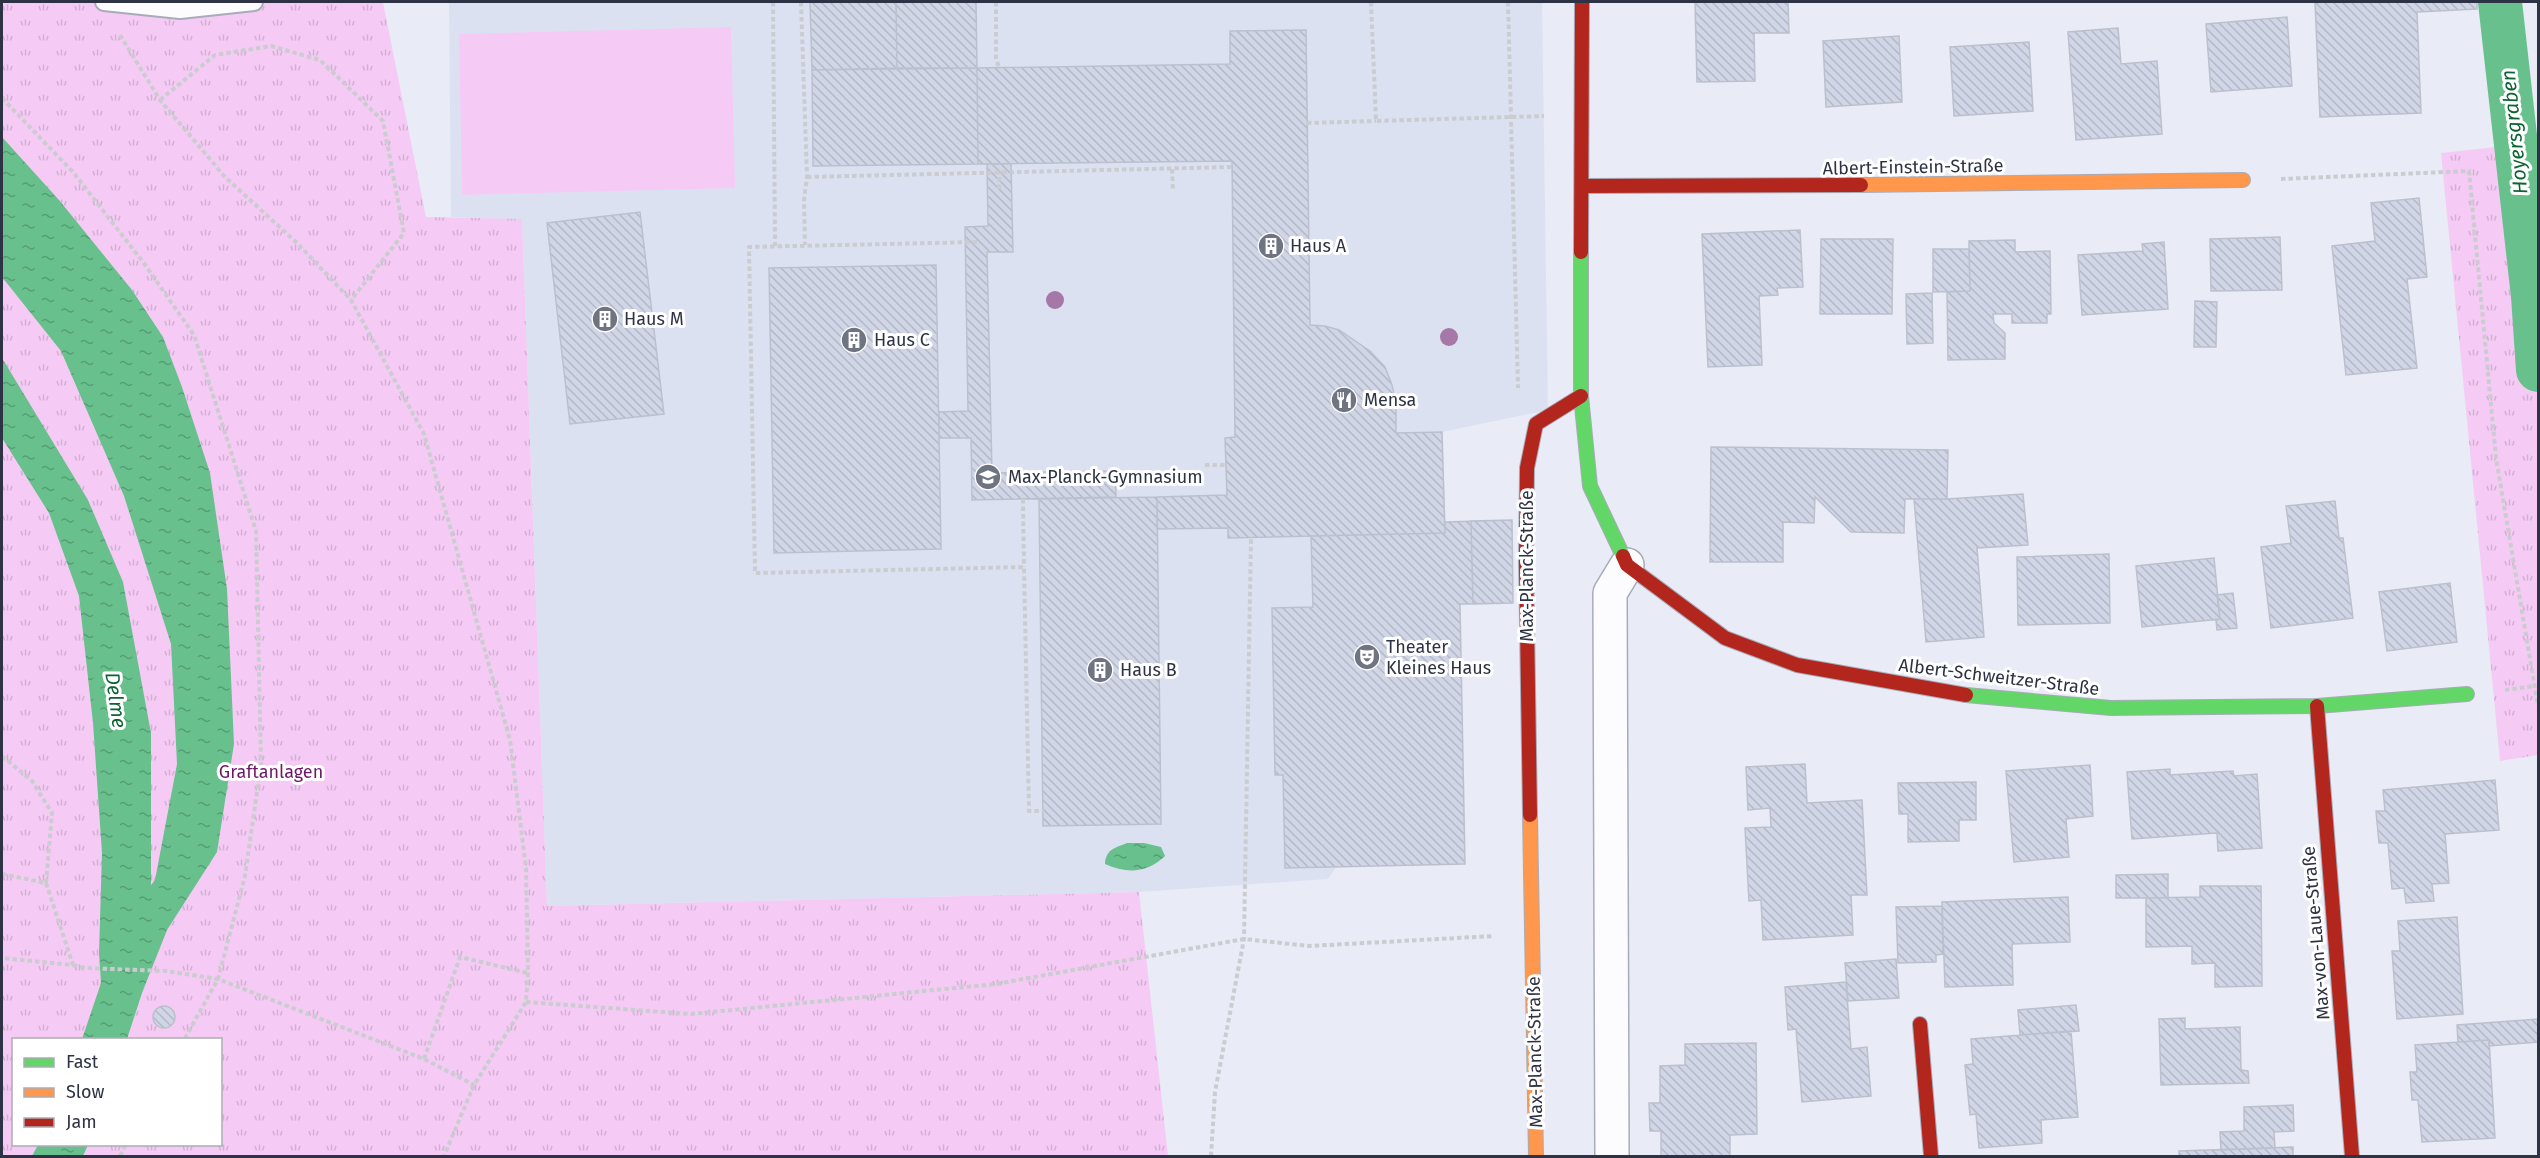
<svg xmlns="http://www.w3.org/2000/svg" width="2540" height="1158" font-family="'Fira Sans',sans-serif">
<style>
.built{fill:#dce1f2}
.grass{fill:#f5cbf5}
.park{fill:url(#park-tufts);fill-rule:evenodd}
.water{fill:url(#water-ripples)}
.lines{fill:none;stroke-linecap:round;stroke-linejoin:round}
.canal{stroke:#68c08d;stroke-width:44}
.building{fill:url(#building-back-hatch);stroke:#bcc0cd;stroke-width:1.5}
.lane-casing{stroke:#a8acb8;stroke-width:20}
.street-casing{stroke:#a8acb8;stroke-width:36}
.fast-casing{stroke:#a8acb8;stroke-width:16}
.slow-casing{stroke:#a8acb8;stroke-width:16}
.jam-casing{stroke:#a8acb8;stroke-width:16}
.path{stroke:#caccd0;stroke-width:4;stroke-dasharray:4.5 3;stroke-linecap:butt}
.lane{stroke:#fcfcfe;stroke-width:16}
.street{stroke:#fcfcfe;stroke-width:33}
.fast{stroke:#63d668;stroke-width:14}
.slow{stroke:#ff974d;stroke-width:14}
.jam{stroke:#b3261e;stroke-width:14}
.tree{fill:#a578a7}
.labels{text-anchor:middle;stroke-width:6;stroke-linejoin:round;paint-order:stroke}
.street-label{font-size:18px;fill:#2d3344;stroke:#fff}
.poi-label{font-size:18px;fill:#2d3344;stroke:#fff;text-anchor:start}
.park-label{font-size:18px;fill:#6e1967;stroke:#fff}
.water-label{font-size:20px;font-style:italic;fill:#0b6432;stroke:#fff}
</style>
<defs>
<pattern id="park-tufts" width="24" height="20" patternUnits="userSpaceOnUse" patternTransform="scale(1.5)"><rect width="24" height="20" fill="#f5cbf5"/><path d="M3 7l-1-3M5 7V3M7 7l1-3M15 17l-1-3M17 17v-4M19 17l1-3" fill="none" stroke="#d2afd3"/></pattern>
<pattern id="water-ripples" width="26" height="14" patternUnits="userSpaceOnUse" patternTransform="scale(1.5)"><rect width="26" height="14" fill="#68c08d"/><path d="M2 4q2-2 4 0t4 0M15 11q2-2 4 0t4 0" fill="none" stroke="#569d75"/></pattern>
<pattern id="building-back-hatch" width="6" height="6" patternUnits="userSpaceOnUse" patternTransform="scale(1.5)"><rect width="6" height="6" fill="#d1d6e7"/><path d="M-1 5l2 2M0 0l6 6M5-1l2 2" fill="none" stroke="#b4b8c7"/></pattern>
</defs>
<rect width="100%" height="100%" fill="#e9ecf6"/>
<path class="built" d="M449 2H1542L1548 410 1442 432 1445 533 1311 536 1313 606 1356 838 1328 879 1139 892 547 906 522 220 451 217Z"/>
<path class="grass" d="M731 27 735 188 462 195 459 34Z
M2538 142V197L2533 143Z"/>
<path class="park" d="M2 2H383L426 217 522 219 547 906 1139 892 1168 1156H2ZM14 1040H220V1144H14Z
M2533 143 2538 197V755L2500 761 2441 153Z"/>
<path class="water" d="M2 137 59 200 132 290 163 337 182 387 210 473 227 589 234 744 217 852 167 930 142 993 127 1039H82L101 983 99 953 102 853 93 723 79 596 49 513 2 438V358L88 500 123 582 151 733V885L155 880 177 764 171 644 124 496 61 351 2 277Z
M1127 843H1144L1161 847 1165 856C1147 873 1127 874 1105 864 1106 849 1115 848 1127 843Z
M38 1145V1144L88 1145 83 1156H32Z"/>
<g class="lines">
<path class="canal" d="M2500 2 2533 296 2538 370"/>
</g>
<path class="building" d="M810 2H896L897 68 812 70Z
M896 2H976L977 68H897Z
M1695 2H1788L1789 33H1754L1755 81 1697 82Z
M2315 2H2477V9L2417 12 2421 113 2320 117Z
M2287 17 2292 86 2211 92 2206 24Z
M2118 28 2121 64 2157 61 2162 134 2076 140 2068 32Z
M1306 30 1310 325 1325 326 1339 330 1370 351 1385 367 1392 385 1396 403V433L1442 432 1445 533 1228 538V528L1157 529V497L1227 495 1225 438 1235 437 1232 161 978 164 977 68 1230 64V31Z
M1899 36 1902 102 1826 107 1823 41Z
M2029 42 2033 111 1954 116 1950 47Z
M977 68 978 164 813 166 812 70Z
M987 164H1011L1013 252H987L992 473 1115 471 1116 497 972 500 971 438H939V412L968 411 965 227 988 226Z
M2419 198 2427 277 2407 279 2417 368 2346 375 2332 246 2375 241 2371 203Z
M640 212 664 414 570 424 547 223Z
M1800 230 1803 287 1777 288 1778 295 1759 296 1762 365 1708 367 1702 234Z
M2280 237 2282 290 2211 291 2210 239Z
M1821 239H1893L1892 314H1820Z
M2015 240V252L2050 251 2051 314H2047V323H2012V314H1993L1994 323 2005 333V359L1948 360 1947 292 1970 291 1969 241Z
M2164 242 2168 309 2082 315 2078 255 2143 251 2142 244Z
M1933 249H1969L1970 291 1933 292Z
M936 265 941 549 774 553 769 268Z
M1932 293 1933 343 1907 344 1906 294Z
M2195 301 2217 302 2216 347H2194Z
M1711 447 1948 450 1947 499H1905L1904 533 1851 532 1815 497 1814 523 1783 522V562H1710Z
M2023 494 2028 545 1977 548 1984 637 1926 642 1914 499H1947Z
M1157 497 1161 824 1043 826 1039 499Z
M2335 501 2339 538H2343L2353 618 2271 628 2261 547 2291 543 2286 506Z
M1512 520 1513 603 1460 604 1465 864 1285 868 1283 775H1275L1272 608 1313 607 1311 536 1445 533V522Z
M1512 520 1513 603 1473 604 1471 521Z
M2109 554 2110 623 2018 625 2017 557Z
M2214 558 2220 619 2142 627 2136 566Z
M2450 583 2457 642 2387 651 2379 592Z
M2233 593 2237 628 2217 630 2216 620 2220 619 2217 595Z
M1805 764 1807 803 1862 800 1867 895H1851L1853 935 1763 940 1761 900 1749 901 1745 828 1771 827 1770 808 1748 810 1746 767Z
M2090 765 2093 816 2066 819 2069 857 2014 862 2006 771Z
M2170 769V775L2233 771 2234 776 2257 774 2262 848 2218 851 2217 833 2132 839 2127 772Z
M2495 780 2499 830 2445 834 2449 883 2432 884 2434 901 2406 903 2404 888 2392 889 2388 843H2379L2376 811H2385L2383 790Z
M1976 782V820H1959V841L1908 842V814H1899L1898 783Z
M2168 874V898H2116V875Z
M2200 886H2261L2262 986 2215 987V963L2192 964V946L2146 947V898L2200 897Z
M2068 897 2070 942 2012 944 2013 985 1945 987 1942 902Z
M1942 906 1943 954 1936 955V962L1898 963 1896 907Z
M2457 917 2463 1014 2397 1019 2392 951H2400L2398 921Z
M1896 959 1899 998 1848 1001 1845 963Z
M1846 982 1851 1049 1867 1047 1871 1096 1802 1102 1796 1029 1788 1030 1785 987Z
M2076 1005 2079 1031 2020 1035 2018 1010Z
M153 1017a11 11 0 1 1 22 0a11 11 0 1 1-22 0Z
M2185 1018V1029L2240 1027 2241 1070 2248 1071 2249 1083 2161 1085 2159 1019Z
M2538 1019V1042L2489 1046V1040L2458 1042 2457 1025Z
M2071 1031 2078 1117 2041 1120 2042 1143 1979 1148 1976 1114 1970 1115 1965 1065 1973 1064 1971 1039Z
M2489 1040 2495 1138 2422 1142 2418 1100H2412L2410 1072H2417L2415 1045Z
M1756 1043 1757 1134 1730 1135V1156H1661V1131H1650L1649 1103H1660V1066L1685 1065V1044Z
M2293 1105 2294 1131 2274 1132 2275 1148 2221 1150 2220 1132 2244 1131V1107Z
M2293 1147V1156H2179V1151Z"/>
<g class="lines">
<g class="lane-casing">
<path id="lane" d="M104 2 180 10 254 2"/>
</g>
<g class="street-casing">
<path id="street" d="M1612 1156 1610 593 1627 565"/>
</g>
<g class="fast-casing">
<path id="fast" d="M1581 252V396L1590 486 1623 556
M1966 695 2111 708 2317 706 2467 694"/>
</g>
<g class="slow-casing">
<path id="slow" d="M1861 185 2243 180
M1530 815 1536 1156"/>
</g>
<g class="jam-casing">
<path id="jam" d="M1583 186 1861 185
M1581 252 1582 2
M1623 556 1627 565 1725 638 1797 665 1966 695
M2317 706 2352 1156
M1530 815 1526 560 1527 468 1536 424 1581 396
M1920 1024 1931 1156"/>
</g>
<path class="path" d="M773 2 775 246
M801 2 807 177 804 200 805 245
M996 2V58L999 68
M1371 2 1376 121 1544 116
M1508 2 1518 388
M120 35 160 100 225 177 296 242 351 300 424 434 510 740 526 868 528 973 526 1002 474 1085 444 1156
M2 98 73 172 143 262 194 335 256 531 261 764 245 876 218 979 184 1040
M160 100 215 55 271 46 320 60 383 121 404 233 351 300
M1307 123 1376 121
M1172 169 1173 191
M807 177 1232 167
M2281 179 2469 171 2496 458 2538 706
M999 189V172
M977 242 749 247 755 573 1024 567 1029 811H1044
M1205 465H1226
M1023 499 1024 567
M2505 690 2534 686
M2 756 32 781 52 813 46 883
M2 874 46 883 73 965 2 958
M73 965 85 968 166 971 218 979 424 1059 474 1085
M526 1002 691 1014 996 984 1244 939 1309 946 1494 936
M424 1059 460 957 528 973
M120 1156 126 1144
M1211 1156 1215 1092 1244 939 1251 537"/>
<use href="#lane" class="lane"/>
<use href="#street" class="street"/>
<use href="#fast" class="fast"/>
<use href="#slow" class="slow"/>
<use href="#jam" class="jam"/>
</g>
<g class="tree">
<circle cx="1055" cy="300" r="9"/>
<circle cx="1449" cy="337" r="9"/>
</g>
<defs>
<g id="building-disc" transform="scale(1.35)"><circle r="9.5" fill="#6f7482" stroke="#fff"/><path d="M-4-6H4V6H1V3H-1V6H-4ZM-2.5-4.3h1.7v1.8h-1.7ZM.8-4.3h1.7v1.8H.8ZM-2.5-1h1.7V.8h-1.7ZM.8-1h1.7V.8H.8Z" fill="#fff"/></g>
<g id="restaurant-disc" transform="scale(1.35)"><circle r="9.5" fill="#6f7482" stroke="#fff"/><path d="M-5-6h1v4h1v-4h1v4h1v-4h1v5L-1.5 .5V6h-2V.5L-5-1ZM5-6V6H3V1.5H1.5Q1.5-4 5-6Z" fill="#fff"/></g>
<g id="school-disc" transform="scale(1.35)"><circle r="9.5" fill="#6f7482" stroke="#fff"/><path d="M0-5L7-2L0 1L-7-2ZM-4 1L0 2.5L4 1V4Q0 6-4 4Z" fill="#fff"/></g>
<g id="theatre-disc" transform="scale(1.35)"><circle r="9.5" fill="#6f7482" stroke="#fff"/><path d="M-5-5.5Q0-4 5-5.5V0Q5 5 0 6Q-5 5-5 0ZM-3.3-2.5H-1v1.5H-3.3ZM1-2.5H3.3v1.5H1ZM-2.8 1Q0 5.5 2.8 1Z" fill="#fff"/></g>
</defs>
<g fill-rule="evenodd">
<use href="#building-disc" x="1271" y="246"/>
<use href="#building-disc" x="605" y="319"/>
<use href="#building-disc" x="854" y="340"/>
<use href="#restaurant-disc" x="1344" y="400"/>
<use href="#school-disc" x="988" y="477"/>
<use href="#theatre-disc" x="1367" y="657"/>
<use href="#building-disc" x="1100" y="670"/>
</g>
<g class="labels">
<g class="street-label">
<text transform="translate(1913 167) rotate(-1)" y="6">Albert-Einstein-Straße</text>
<text transform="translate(1527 566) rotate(-90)" y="6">Max-Planck-Straße</text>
<text transform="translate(1999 677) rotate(7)" y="6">Albert-Schweitzer-Straße</text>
<text transform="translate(2316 933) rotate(-95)" y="6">Max-von-Laue-Straße</text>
<text transform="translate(1535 1052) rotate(-91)" y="6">Max-Planck-Straße</text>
</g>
<g class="poi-label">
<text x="1290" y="252">Haus A</text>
<text x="624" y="325">Haus M</text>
<text x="874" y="346">Haus C</text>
<text x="1364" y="406">Mensa</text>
<text x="1008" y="483">Max-Planck-Gymnasium</text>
<text x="1386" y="653">Theater<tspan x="1386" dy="21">Kleines Haus</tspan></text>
<text x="1120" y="676">Haus B</text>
</g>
<g class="park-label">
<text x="271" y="778">Graftanlagen</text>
</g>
<g class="water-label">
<text transform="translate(2514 132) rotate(-96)" y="7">Hoyersgraben</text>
<text transform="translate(116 700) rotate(82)" y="7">Delme</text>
</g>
</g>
<rect width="2540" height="1158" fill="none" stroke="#2d3344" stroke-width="6"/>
<rect x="12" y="1038" width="210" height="108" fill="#ffffff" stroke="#abadb4" stroke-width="1.5"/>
<rect x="24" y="1058" width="30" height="9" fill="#63d668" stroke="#abadb4" stroke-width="1.5"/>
<text x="66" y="1068" font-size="18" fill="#2d3344">Fast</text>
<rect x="24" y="1088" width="30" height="9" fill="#ff974d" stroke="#abadb4" stroke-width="1.5"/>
<text x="66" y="1098" font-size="18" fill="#2d3344">Slow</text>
<rect x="24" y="1118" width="30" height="9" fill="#b3261e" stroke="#abadb4" stroke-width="1.5"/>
<text x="66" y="1128" font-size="18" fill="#2d3344">Jam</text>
</svg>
